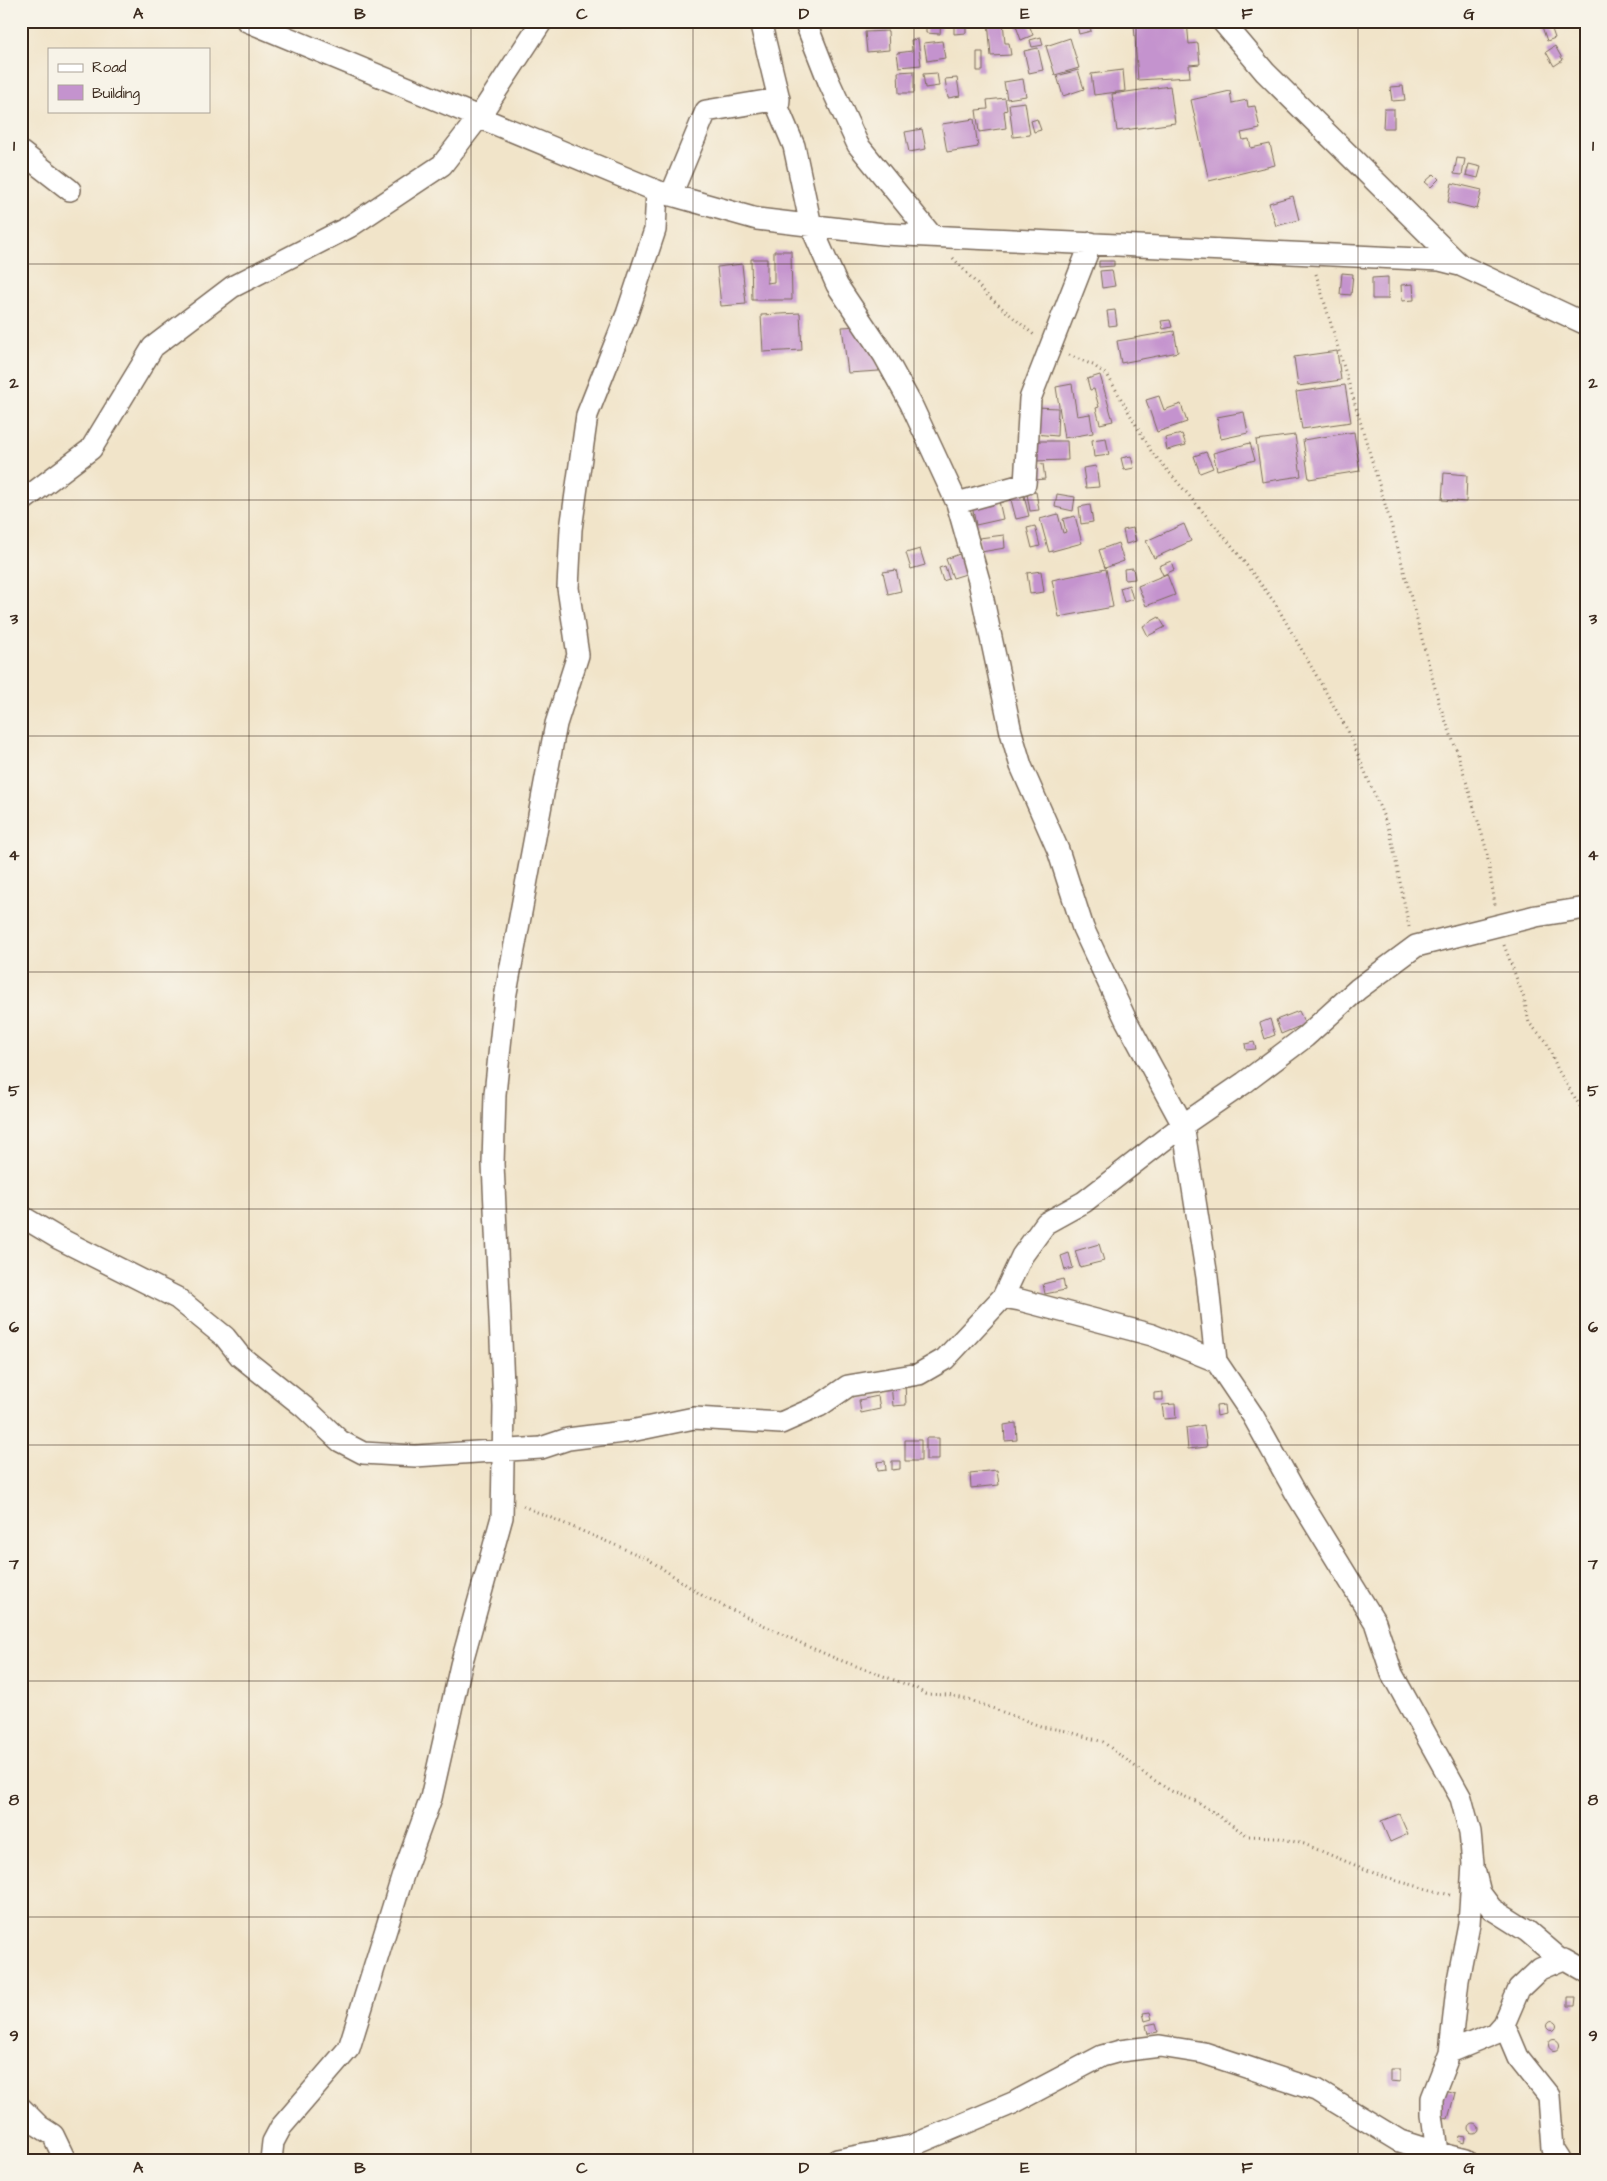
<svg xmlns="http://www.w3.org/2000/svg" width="1607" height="2181" font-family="'Architects Daughter',sans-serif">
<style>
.building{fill:#c493ce}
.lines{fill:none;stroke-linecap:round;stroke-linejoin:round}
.street-casing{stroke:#7b6b5a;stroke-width:24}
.path{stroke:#7b6b5a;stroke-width:3;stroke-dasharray:1 4;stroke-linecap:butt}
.street{stroke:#fff;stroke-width:21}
.grid{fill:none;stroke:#3b2a1e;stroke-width:1;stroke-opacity:0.55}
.neatline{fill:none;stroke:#3b2a1e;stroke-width:2}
.grid-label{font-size:16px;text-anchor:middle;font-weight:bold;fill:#3b2a1e}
</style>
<rect width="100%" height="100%" fill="#f7f3e8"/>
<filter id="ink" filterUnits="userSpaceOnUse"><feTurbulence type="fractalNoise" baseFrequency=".02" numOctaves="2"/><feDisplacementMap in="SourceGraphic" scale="10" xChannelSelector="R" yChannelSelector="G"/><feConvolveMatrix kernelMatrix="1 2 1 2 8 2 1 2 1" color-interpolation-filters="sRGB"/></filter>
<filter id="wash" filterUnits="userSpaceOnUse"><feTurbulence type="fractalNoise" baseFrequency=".0096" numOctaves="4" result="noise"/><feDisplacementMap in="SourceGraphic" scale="20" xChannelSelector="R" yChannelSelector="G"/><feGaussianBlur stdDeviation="1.12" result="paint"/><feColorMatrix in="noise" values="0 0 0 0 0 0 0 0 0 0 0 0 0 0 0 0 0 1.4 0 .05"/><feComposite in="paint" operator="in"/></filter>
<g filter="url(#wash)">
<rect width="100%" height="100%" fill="#f1e4c9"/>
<g id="blocks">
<path class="building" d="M619 21H635L636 25 620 28Z
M638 21H658V22L639 26Z
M926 21H941L940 34 926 33Z
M988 21H1003L1005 43H1009L1011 55 991 56Z
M1076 21H1089L1091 31 1079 34Z
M1159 21H1187L1189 44 1198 43 1200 64 1189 65 1190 77 1138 80 1134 24Z
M1540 21H1549L1555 38 1547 41Z
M966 22V33L954 34V23Z
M1028 22 1033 35 1021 40 1016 26Z
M888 31 889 50 867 52 865 32Z
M1041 37 1043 45 1032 47 1030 40Z
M1070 38 1079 68 1055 75 1046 46Z
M918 39 921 65 899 67 897 53 912 51 911 40Z
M942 41 945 58 927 61 924 43Z
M1555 46 1563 60 1554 66 1546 52Z
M1038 48 1043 70 1029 73 1024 51Z
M977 52H983V71H977Z
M1078 70 1084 89 1063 96 1057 76Z
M1123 70 1125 91 1094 95 1091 74Z
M914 71V93H899L898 72Z
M937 73 939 86 925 88 923 74Z
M957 78 960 96 948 98 945 79Z
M1023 79 1026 96 1007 99 1004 82Z
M1170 86 1175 123 1117 131 1112 94Z
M1403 86 1405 100 1392 101 1390 87Z
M1230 91 1232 103 1247 100 1248 107 1255 106 1260 129 1241 133 1243 140 1249 139 1251 148 1270 144 1275 165 1209 181 1191 100Z
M1005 98 1007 110 1004 111 1006 128 979 132 976 110 988 109 987 100Z
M1025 102 1030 135 1013 137 1009 104Z
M1384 109H1394V128H1383Z
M974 119 978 147 947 152 942 124Z
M1037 119 1041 130 1034 132 1031 121Z
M922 129 926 149 909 152 905 132Z
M1457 158 1465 159 1462 175 1454 174Z
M1469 164 1481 167 1478 178 1466 175Z
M1434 174 1439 179 1431 187 1425 182Z
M1452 183 1482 190 1477 209 1448 202Z
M1293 196 1299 220 1276 226 1269 203Z
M774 251H791L792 300H752L751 259H767V283L774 282Z
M1099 261H1114V266L1099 267Z
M742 264 746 304 721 306 717 267Z
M1112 270 1115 286 1102 288 1100 271Z
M1342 273 1353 274 1351 295 1340 294Z
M1388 277V299H1372V278Z
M1413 284 1414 300 1402 301 1401 285Z
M1115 310 1117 325 1109 326 1107 311Z
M800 313 802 350 763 352 761 315Z
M1170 320 1172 327 1163 329 1161 321Z
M860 326 878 356 879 371 848 373 842 327Z
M1174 331 1178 352 1121 363 1117 341Z
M1337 351 1341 380 1298 386 1294 357Z
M1100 375 1113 421 1100 424 1096 408 1099 407 1094 389 1090 390 1087 379Z
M1072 384 1077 416 1090 414 1093 433 1064 438 1056 387Z
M1345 385 1351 422 1302 429 1296 392Z
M1159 396 1164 410 1181 404 1187 422 1157 432 1146 400Z
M1035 407 1058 408 1057 436 1034 434Z
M1244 412 1248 433 1221 439 1217 417Z
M1354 432 1360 471 1309 479 1303 440Z
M1182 434 1186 445 1167 450 1165 438Z
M1295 435 1301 476 1262 482 1256 440Z
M1106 438 1109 455 1094 457 1092 440Z
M1034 441H1067L1068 460 1034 461Z
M1250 443 1255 460 1217 470 1213 453Z
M1206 452 1213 468 1200 473 1194 456Z
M1131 456 1134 468 1124 470 1121 458Z
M1043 464 1045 479 1034 480 1032 465Z
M1096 466 1099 487 1086 488 1083 468Z
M1444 473 1467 475 1466 502 1442 500Z
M1023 492 1029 516 1016 519 1010 496Z
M1036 492 1039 510 1030 511 1027 494Z
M1057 494 1075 497 1073 511 1055 507Z
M999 501 1003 519 976 525 972 506Z
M1090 505 1093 522 1081 524 1079 507Z
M1058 514 1063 533 1066 532 1063 519 1075 516 1082 543 1049 552 1040 519Z
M1184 524 1191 541 1154 558 1146 541Z
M1035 526 1040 546 1032 548 1027 528Z
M1133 528 1136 541 1126 544 1123 530Z
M1004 535 1005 548 981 552 979 538Z
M1118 543 1124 561 1105 568 1099 550Z
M920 549 925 565 911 569 906 553Z
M962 553 969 573 953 578 946 559Z
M1171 561 1174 570 1163 575 1159 566Z
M945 566 949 579 943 581 939 568Z
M1133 568 1135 579 1125 580 1124 569Z
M1106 569 1113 607 1059 617 1052 580Z
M896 570 901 591 888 594 883 572Z
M1041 571 1044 592 1030 594 1027 573Z
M1167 574 1175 595 1146 606 1138 586Z
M1129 585 1133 599 1124 602 1120 588Z
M1159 617 1165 627 1148 636 1143 626Z
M1299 1011 1305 1024 1281 1034 1276 1020Z
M1270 1019 1275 1035 1265 1039 1260 1023Z
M1254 1042 1256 1049 1246 1050 1245 1044Z
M1099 1244 1104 1261 1080 1267 1075 1251Z
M1069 1253 1073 1268 1065 1270 1061 1256Z
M1063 1279 1065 1290 1045 1294 1043 1284Z
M905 1382 906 1405 893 1406 891 1383Z
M1163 1392V1400H1154V1393Z
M878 1396 880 1409 861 1413 859 1400Z
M1175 1404 1176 1418 1164 1419 1162 1405Z
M1224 1405 1225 1414 1217 1416 1216 1406Z
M1016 1423 1017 1440 1005 1441 1004 1425Z
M1204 1425 1207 1447 1188 1449 1186 1428Z
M926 1438H939V1460H926Z
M905 1440H921V1461H905Z
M885 1461 886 1470 878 1471 877 1462Z
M892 1461H900V1469L892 1470Z
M997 1470 999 1485 971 1488 970 1473Z
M1399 1814 1408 1834 1390 1842 1381 1821Z
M1568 1997H1576L1575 2006H1568Z
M1150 2012 1152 2019 1145 2021 1143 2013Z
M1547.5 2026a4.5 4.5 0 1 1 9 0a4.5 4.5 0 1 1-9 0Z
M1156 2023 1158 2032 1148 2034 1146 2025Z
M1548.5 2045a5.5 5.5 0 1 1 11 0a5.5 5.5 0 1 1-11 0Z
M1390 2069H1400V2082L1390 2081Z
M1444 2090 1455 2093 1448 2119 1438 2116Z
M1468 2128a5 5 0 1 1 10 0a5 5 0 1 1-10 0Z
M1586 2132V2153L1583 2154 1582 2133Z
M1460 2136 1466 2137 1465 2143 1459 2141Z"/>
</g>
</g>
<g filter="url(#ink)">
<use href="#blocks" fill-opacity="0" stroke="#7b6b5a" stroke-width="1"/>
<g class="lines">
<g class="street-casing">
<path id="street" d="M247 21 657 191 757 219 883 234 1440 260 1460 265 1586 324
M760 21 779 99 778 108 794 146 811 226 837 285 884 355 911 404 957 503 979 581 1011 732 1021 766 1058 850 1083 928 1126 1020 1183 1125 1207 1277 1216 1361 1253 1416 1297 1495 1375 1622 1392 1674 1461 1798 1470 1832 1473 1864 1469 1924 1458 1980 1450 2052 1432 2098V2115L1438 2160
M805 21 829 82 858 145 932 236
M1222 21 1265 72 1460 265
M21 152 70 190
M671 195 706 111 779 99
M21 502 91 449 153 347 232 287 349 227 442 165 479 117 542 21
M957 503 1025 484 1030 399 1091 243
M21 1216 58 1238 177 1298 225 1337 240 1356 304 1407 340 1441 363 1453 415 1456 541 1448 568 1439 631 1431 694 1418 781 1423 819 1406 848 1386 919 1374 945 1359 1003 1297 1022 1256 1046 1223 1084 1202 1183 1125 1244 1083 1305 1037 1358 989 1416 946 1536 916 1586 908
M1003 1297 1020 1300 1152 1335 1216 1361
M1475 1873 1480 1893 1492 1909 1527 1931 1561 1960 1565 1959 1586 1971
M1504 2024 1518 2057 1549 2096 1553 2149 1560 2160
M1450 2052 1496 2033 1504 2024 1519 1989 1540 1969 1561 1960
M21 2108 39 2126 53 2135 65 2160
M271 2160 273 2142 281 2127 349 2048 403 1875 431 1798 461 1665 502 1517 504 1407 493 1164 495 1094 505 998 556 724 578 655 568 588 571 529 587 415 627 314 655 230 657 191
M837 2160 911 2146 1013 2103 1102 2056 1120 2051 1160 2046 1204 2053 1316 2090 1400 2141 1438 2153 1466 2160"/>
</g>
<path class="path" d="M953 258 988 296 1034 335
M1316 274 1396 541 1439 703 1458 754 1486 848 1495 905
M1069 355 1093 365 1108 376 1151 451 1232 546 1275 603 1348 731 1390 832 1409 927
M1504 945 1524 998 1529 1023 1546 1041 1558 1070 1586 1116
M523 1506 648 1559 703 1596 807 1646 837 1659 916 1688 925 1694 948 1695 973 1701 1043 1727 1067 1731 1103 1742 1146 1775 1171 1791 1198 1802 1248 1836 1275 1837 1304 1844 1386 1878 1450 1895"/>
<use href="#street" class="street"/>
</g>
</g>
<path class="grid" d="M249 21V2160M471 21V2160M693 21V2160M914 21V2160M1136 21V2160M1358 21V2160M21 264H1586M21 500H1586M21 736H1586M21 972H1586M21 1209H1586M21 1445H1586M21 1681H1586M21 1917H1586"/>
<rect width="1607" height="2181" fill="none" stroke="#f7f3e8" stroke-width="55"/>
<rect x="48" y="48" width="162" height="65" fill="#f7f3e8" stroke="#aca397"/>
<rect x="58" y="64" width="25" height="8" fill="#ffffff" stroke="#aca397"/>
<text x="92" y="72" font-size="15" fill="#3b2a1e">Road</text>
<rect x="58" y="85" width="25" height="15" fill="#c493ce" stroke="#aca397"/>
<text x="92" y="98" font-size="15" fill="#3b2a1e">Building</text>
<rect x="28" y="28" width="1552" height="2126" class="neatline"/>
<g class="grid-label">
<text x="138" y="19">A</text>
<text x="360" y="19">B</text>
<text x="582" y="19">C</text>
<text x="804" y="19">D</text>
<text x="1025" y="19">E</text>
<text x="1247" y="19">F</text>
<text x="1469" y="19">G</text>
<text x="14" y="151">1</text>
<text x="1593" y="151">1</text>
<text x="14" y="388">2</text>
<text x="1593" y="388">2</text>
<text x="14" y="624">3</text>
<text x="1593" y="624">3</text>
<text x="14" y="860">4</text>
<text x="1593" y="860">4</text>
<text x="14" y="1096">5</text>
<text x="1593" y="1096">5</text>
<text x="14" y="1332">6</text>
<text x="1593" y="1332">6</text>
<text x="14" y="1569">7</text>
<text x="1593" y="1569">7</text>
<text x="14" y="1805">8</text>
<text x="1593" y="1805">8</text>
<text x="14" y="2041">9</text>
<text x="1593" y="2041">9</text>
<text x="138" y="2173">A</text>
<text x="360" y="2173">B</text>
<text x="582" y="2173">C</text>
<text x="804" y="2173">D</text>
<text x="1025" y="2173">E</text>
<text x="1247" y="2173">F</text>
<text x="1469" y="2173">G</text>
</g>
</svg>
